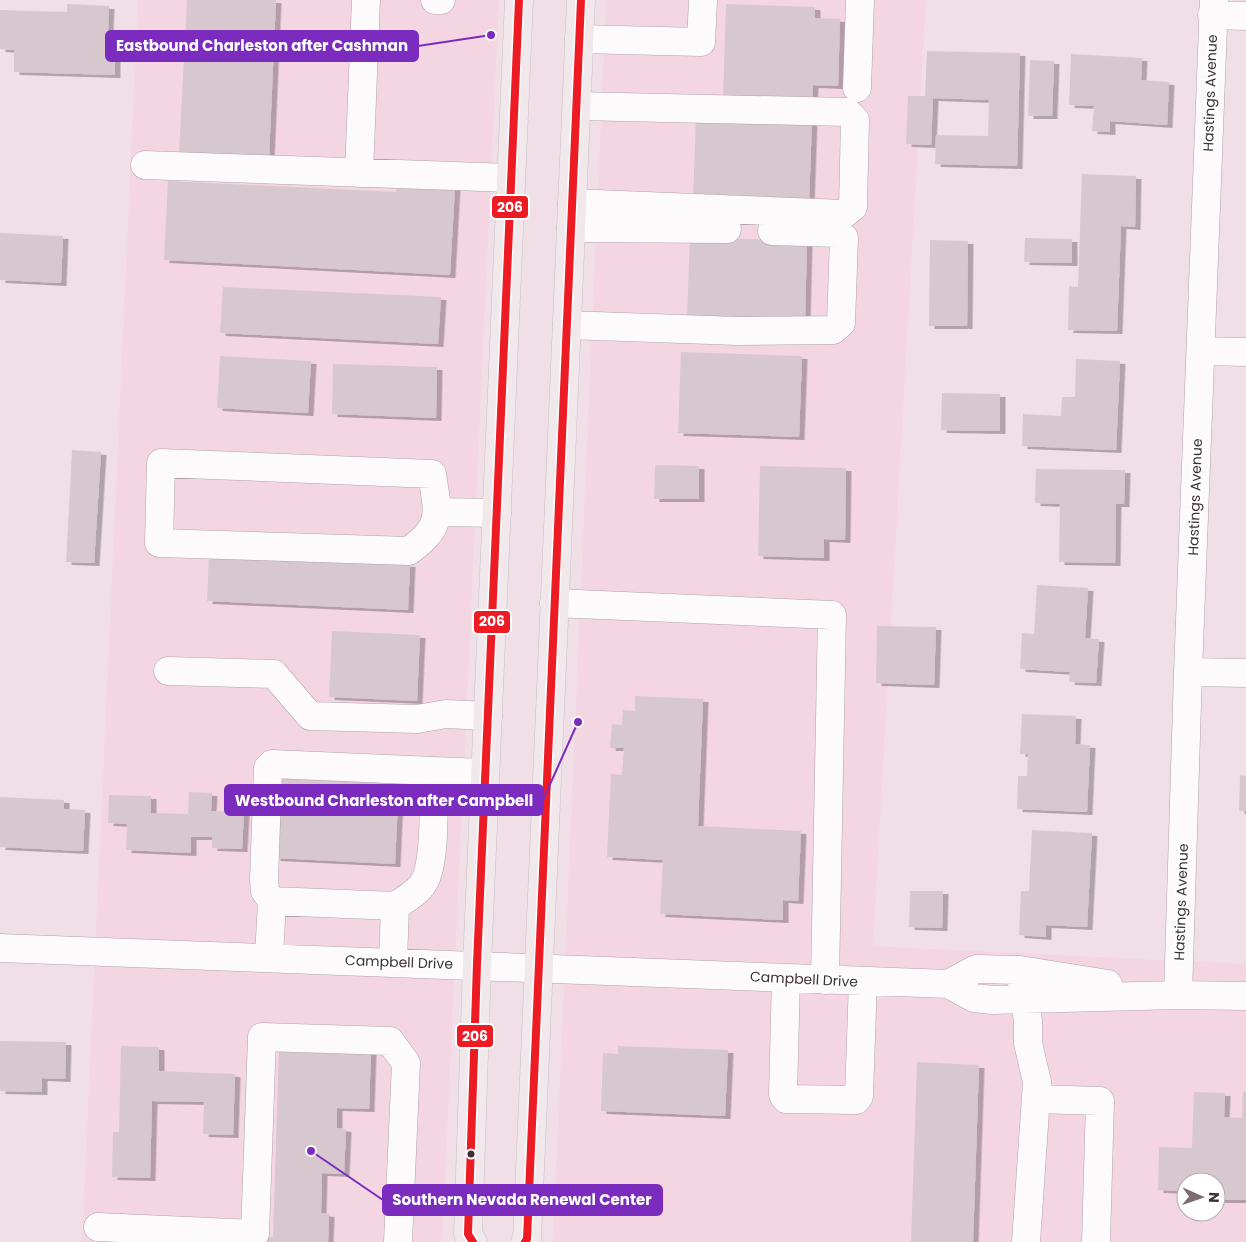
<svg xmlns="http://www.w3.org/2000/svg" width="1246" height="1242" font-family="Poppins,sans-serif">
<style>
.built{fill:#f4d6e3;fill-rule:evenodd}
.building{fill:#d7c8cf;filter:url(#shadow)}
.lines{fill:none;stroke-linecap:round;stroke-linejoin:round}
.minor-casing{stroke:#b0a2a8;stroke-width:29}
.major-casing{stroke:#c8bfc3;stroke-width:29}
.minor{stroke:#fdfafb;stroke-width:28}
.major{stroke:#f0e8eb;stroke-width:28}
.bus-1-casing{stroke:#fff;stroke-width:11}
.bus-1{stroke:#ed1b24;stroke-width:8}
.bus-dot{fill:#3d3036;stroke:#fff;stroke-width:2}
.labels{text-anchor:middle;stroke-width:4;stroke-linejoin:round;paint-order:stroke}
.street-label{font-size:14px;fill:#3d3036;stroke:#fff}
.leader{fill:none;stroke:#7b2cbf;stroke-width:2}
.callout-dot{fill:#7b2cbf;stroke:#fff;stroke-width:2}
.callout{fill:#7b2cbf;stroke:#7b2cbf;stroke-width:2}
.callout-label{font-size:15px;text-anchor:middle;font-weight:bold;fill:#fff}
.line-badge{stroke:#fff;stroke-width:2}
.badge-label{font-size:14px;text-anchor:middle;font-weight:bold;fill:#fff}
</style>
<defs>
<filter id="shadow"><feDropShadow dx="5.5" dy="3" stdDeviation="0" flood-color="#0004"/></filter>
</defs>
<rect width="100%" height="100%" fill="#f1dfe7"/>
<path class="built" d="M138 0H499L442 1242H82Z
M606 0H926L873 946 1246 964V1242H553ZM1186 1182H1216V1212H1186Z"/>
<path class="building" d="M187 0H276L269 157 179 153Z
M67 4 109 6 107 54H115V75L14 72V50L0 49V10L67 12Z
M726 4 815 7V18L840 19 838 86 813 85 812 101 723 99Z
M927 51 1020 53 1017 166 935 164 936 135 988 136 989 100 933 98 931 145 906 144 908 96H925Z
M1071 54 1142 58 1141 80 1169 82 1167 125 1110 121V132L1092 131 1094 106 1069 105Z
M1030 60 1054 61 1052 116H1028Z
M696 115 812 119 809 204 693 200Z
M1082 174 1136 176 1135 227 1121 226 1117 331 1068 330 1069 286 1078 287Z
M168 181 396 192 397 183 455 186 450 275 164 260Z
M0 233 63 236 61 283 0 280Z
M690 237 807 241 805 321 687 317Z
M1025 238 1072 239V263L1024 262Z
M930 240 968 241 967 326H929Z
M223 287 441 297 438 344 220 333Z
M681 352 802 356 799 437 678 433Z
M220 356 311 361 308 413 217 408Z
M1076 359 1120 361 1116 450 1022 446 1023 414 1061 416 1062 397H1075Z
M333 364 437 367 436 418 332 414Z
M942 393 1000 394V431L941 430Z
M72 450 101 452 94 563 66 562Z
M655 465 699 466V499H654Z
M760 466 846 468 845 540 824 539V558L758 556Z
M1036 469 1125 470 1124 504H1116L1115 563 1059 562 1060 504 1035 503Z
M209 555 410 564 408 610 207 601Z
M1037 585 1088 588 1085 638 1099 639 1096 683 1069 682 1070 672 1020 669 1022 633 1034 634Z
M877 626 936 627 934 685 876 683Z
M332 631 420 635 417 701 329 697Z
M635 696 703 699 698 826 801 831 798 901 783 900V920L660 914 663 860 607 857 611 774 622 775 624 748H610L612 724 622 725 623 710 635 711Z
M1022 714 1076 716 1075 744 1090 745 1087 812 1017 809 1018 776H1027L1028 754H1020Z
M278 772 399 778 395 864 275 858Z
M1240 775 1246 776V811H1239Z
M189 792 212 793 211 811 244 812 242 849 212 848V837H191V853L126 850 127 824 108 823 109 795 151 796V813L188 814Z
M0 797 64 800V809L85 810 83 851 0 847Z
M1032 830 1092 833 1087 927 1046 925V937L1019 935 1021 891H1029Z
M910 891H943L942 928 909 927Z
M0 1041 66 1042 65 1079 42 1078V1092L0 1091Z
M121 1046 159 1047V1071L235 1074 233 1135 203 1134 204 1102 152 1101 150 1178 112 1177 113 1132H119Z
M618 1046 728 1050 725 1116 601 1111 603 1053 618 1054Z
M279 1048 371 1051 369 1109 337 1108V1128L346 1129 344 1174 322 1173 321 1213 329 1214 328 1242H244V1236L273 1237Z
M917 1062 979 1065 973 1242H911Z
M1194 1092 1225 1093 1224 1117 1242 1118 1243 1092H1246V1200H1216V1182H1186V1191L1158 1190 1159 1147 1192 1148Z"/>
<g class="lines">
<g class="minor-casing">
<path id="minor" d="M435 0H441
M1212 15 1246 16
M579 39 701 42 703 0
M857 88 860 0
M145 165 511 178
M359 173 366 0
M572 203 844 214 853 207 855 120 847 112 577 106
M571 228 727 229
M567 325 738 331 833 330 841 323 844 238 837 233 772 231
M1201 351 1246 352
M161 463 432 474C438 514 444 525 409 551L159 543Z
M438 512 497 513
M554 603 832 615 825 980
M168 671 274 674 310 716 417 719 446 714 488 716
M1188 672 1246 673
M272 901 265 891 264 879 268 768 272 764 434 771
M395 906C406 899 421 891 426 878 436 854 433 799 434 771L485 773
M0 948 948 984 974 998 992 1000 1178 995 1246 996
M269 958 272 901 395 906 393 962
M1020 970 1028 1021V1043L1037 1082 1026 1242
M786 978 783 1095 786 1099 856 1100 859 1096 863 981
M948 984 976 969 1020 970 1108 984
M1178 995 1188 672 1214 0
M1036 1099 1100 1101 1096 1242
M98 1227 255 1234 262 1037 390 1041 406 1063 398 1242"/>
</g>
<g class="major-casing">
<path id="major" d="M473 1242 468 1234 477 964 519 0
M525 1242 527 1239 581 0"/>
</g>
<use href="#minor" class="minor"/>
<use href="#major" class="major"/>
<g class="bus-1-casing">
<path id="bus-1" d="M473 1242 468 1234 477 964 519 0
M525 1242 527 1239 581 0"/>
</g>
<use href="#bus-1" class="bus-1"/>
</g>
<circle class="bus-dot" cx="471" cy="1154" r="4.5"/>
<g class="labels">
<g class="street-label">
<text transform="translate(1210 93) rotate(-88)" y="5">Hastings Avenue</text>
<text transform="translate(1195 497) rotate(-88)" y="5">Hastings Avenue</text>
<text transform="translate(1181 902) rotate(-88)" y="5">Hastings Avenue</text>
<text transform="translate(399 962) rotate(2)" y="5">Campbell Drive</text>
<text transform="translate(804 979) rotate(3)" y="5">Campbell Drive</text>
</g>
</g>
<path class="leader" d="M491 35L418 46M578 722L543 800M311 1151L383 1200"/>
<g class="callout-dot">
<circle cx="491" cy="35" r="5"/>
<circle cx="578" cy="722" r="5"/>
<circle cx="311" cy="1151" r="5"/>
</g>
<g class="callout">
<rect x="106" y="31" width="312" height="30" rx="5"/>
<rect x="225" y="785" width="318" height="30" rx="5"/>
<rect x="383" y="1185" width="279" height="30" rx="5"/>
</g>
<g class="callout-label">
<text x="262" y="51">Eastbound Charleston after Cashman</text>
<text x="384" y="806">Westbound Charleston after Campbell</text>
<text x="522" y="1205">Southern Nevada Renewal Center</text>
</g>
<g class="line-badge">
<rect x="491" y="195" width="38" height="24" rx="5" fill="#ed1b24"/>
<rect x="473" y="610" width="38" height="24" rx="5" fill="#ed1b24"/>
<rect x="456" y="1024" width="38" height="24" rx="5" fill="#ed1b24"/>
</g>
<g class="badge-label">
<text x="510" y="212">206</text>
<text x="492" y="626">206</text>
<text x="475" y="1041">206</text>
</g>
<g transform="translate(1201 1197) rotate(92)"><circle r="24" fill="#ffffff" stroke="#b1acaf"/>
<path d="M0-4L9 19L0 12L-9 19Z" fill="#7c6d74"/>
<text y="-8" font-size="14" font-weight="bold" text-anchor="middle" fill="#3d3036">N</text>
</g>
</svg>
